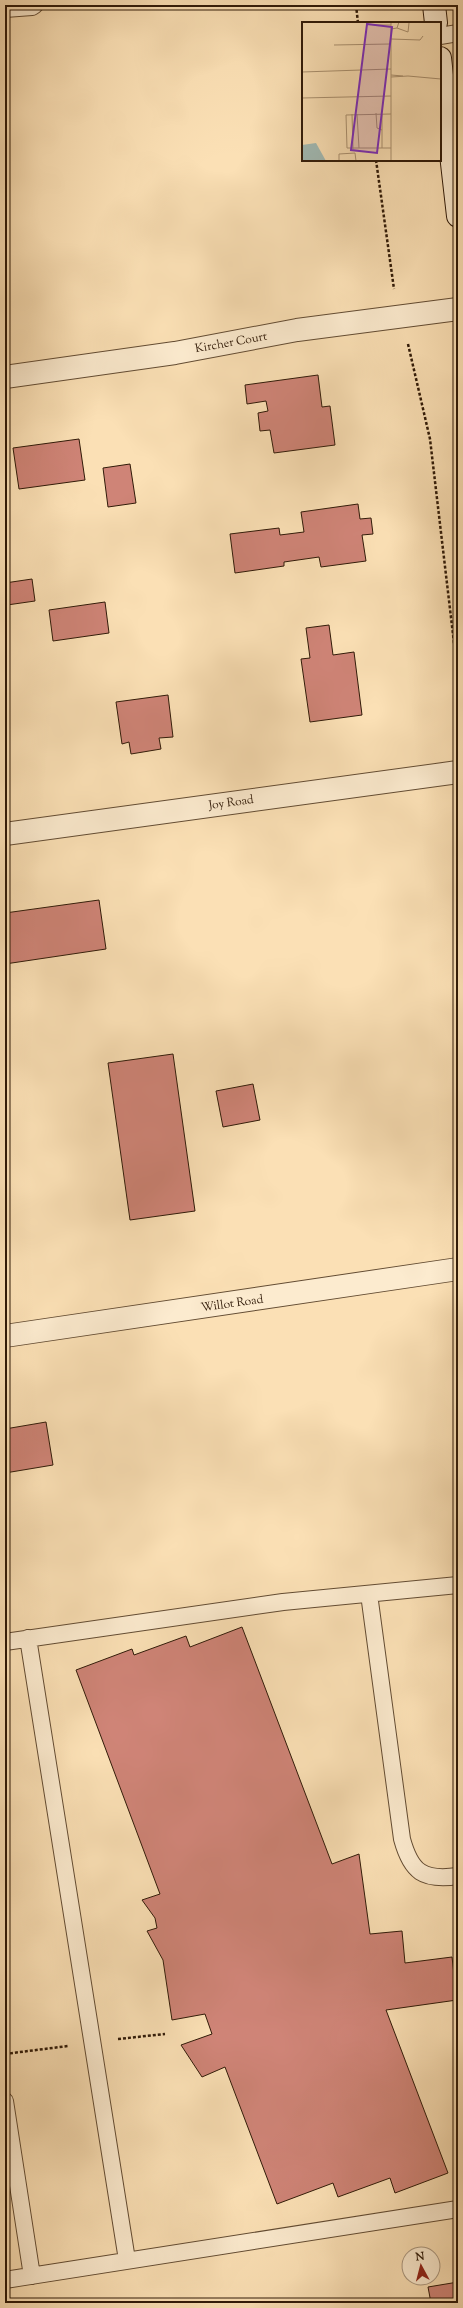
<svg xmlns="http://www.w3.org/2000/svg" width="463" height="2308" font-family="'Sorts Mill Goudy',serif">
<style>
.building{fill:#cf8477;stroke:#301a08}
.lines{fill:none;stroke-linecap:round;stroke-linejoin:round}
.lane-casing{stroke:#634c33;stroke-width:18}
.street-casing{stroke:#634c33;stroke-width:24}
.secondary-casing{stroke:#301a08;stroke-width:24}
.path{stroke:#301a08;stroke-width:2.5;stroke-dasharray:3 2;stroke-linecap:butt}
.lane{stroke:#fcebcf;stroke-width:16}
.street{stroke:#fcebcf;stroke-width:22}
.secondary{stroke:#fcebcf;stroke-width:22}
.labels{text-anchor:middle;stroke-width:3;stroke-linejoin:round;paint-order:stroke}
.street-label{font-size:12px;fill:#301a08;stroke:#fcebcf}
.inset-road{fill:none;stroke:#aa9170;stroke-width:1}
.view{fill:#7b2cbf;fill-opacity:0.15;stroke:#7b2cbf;stroke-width:2}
.inset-edge{fill:none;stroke:#301a08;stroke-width:2}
</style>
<rect width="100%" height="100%" fill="#fbe0b5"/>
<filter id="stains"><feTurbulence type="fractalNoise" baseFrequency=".005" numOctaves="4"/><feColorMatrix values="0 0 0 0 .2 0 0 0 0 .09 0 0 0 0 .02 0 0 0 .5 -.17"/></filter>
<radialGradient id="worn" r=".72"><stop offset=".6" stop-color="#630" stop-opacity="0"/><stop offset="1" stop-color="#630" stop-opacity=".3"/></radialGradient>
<path class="building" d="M318 375 322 407 330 406 335 445 274 453 270 430 260 431 258 413 268 411 266 401 247 404 245 385Z
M79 439 85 480 19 489 13 448Z
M130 464 136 503 108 507 103 468Z
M358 504 360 519 371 518 373 534 362 535 366 561 321 567 319 557 284 562V566L235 573 230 534 279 528 280 535 304 532 301 512Z
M32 579 35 601 7 605 5 583Z
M105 602 109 633 53 641 49 610Z
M329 625 333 655 354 652 362 715 310 722 301 659 310 658 306 628Z
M168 695 173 737 159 738 161 749 131 754 129 742 122 744 116 702Z
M99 900 106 949 5 964V913Z
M173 1054 195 1211 130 1220 108 1063Z
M253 1084 260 1120 223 1127 216 1091Z
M46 1422 53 1465 5 1473V1429Z
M242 1627 332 1864 359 1854 370 1934 402 1931 405 1963 452 1957 457 2000 386 2010 448 2173 395 2193 390 2178 338 2197 333 2183 277 2204 225 2067 202 2077 181 2045 212 2034 205 2014 172 2020 163 1960 147 1931 157 1928 155 1918 142 1900 160 1894 76 1670 132 1649 134 1655 186 1636 190 1647Z
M458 2282V2303H431L428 2287Z"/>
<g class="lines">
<g class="lane-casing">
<path id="lane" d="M5 9 32 7 35 5
M440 36 458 33
M369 1594 402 1839C411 1872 423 1881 458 1876
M28 1638 127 2260
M5 1642 283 1602 458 1585
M5 2101 32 2276
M5 2280 458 2209"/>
</g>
<g class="street-casing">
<path id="street" d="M5 377 175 353 297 330 458 309
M5 834 458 772
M5 1336 458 1269"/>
</g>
<g class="secondary-casing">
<path id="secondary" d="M434 5 436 23
M440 58 458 216"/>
</g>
<path class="path" d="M356 5 358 23
M376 160 394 289
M408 344 430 439 458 677
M118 2039 165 2034
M5 2054 68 2046"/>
<use href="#lane" class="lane"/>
<use href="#street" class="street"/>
<use href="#secondary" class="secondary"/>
</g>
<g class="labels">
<g class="street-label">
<text transform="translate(231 342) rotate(-10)" y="4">Kircher Court</text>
<text transform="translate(231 802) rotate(-8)" y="4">Joy Road</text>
<text transform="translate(232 1303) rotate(-8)" y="4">Willot Road</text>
</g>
</g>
<g transform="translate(302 22)">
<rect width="139" height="139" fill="#fbe0b5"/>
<path d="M14 121 24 139H0V123Z" fill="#a1bbb6"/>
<path class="inset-road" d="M89 0V139M74 3H89M95 6 106 10 107 1M89 7 95 6 97 0M89 17 118 18 121 14M32 23 88 22M0 50 89 47M89 53 101 54M89 55 106 54 139 57M0 76 89 74M74 91 75 106 80 108M50 92 51 127M55 92 57 126M80 92V126M89 92 44 93 45 126H89M37 139V132L53 131 54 139"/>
<path class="view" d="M65 2 90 5 75 131 49 128Z"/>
<rect width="139" height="139" class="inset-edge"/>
</g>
<rect width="463" height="2308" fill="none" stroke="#fbe0b5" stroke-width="20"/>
<rect x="6" y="6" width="451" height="2296" fill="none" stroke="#301a08" stroke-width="2"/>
<rect x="10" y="10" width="443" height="2288" fill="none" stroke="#301a08"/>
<g transform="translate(421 2266) rotate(353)"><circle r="19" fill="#fcebcf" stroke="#aa977f"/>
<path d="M0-3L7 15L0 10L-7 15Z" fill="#8f2418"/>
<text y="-6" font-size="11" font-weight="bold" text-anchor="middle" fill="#301a08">N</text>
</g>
<rect width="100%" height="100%" filter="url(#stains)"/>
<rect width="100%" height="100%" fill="url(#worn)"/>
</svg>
